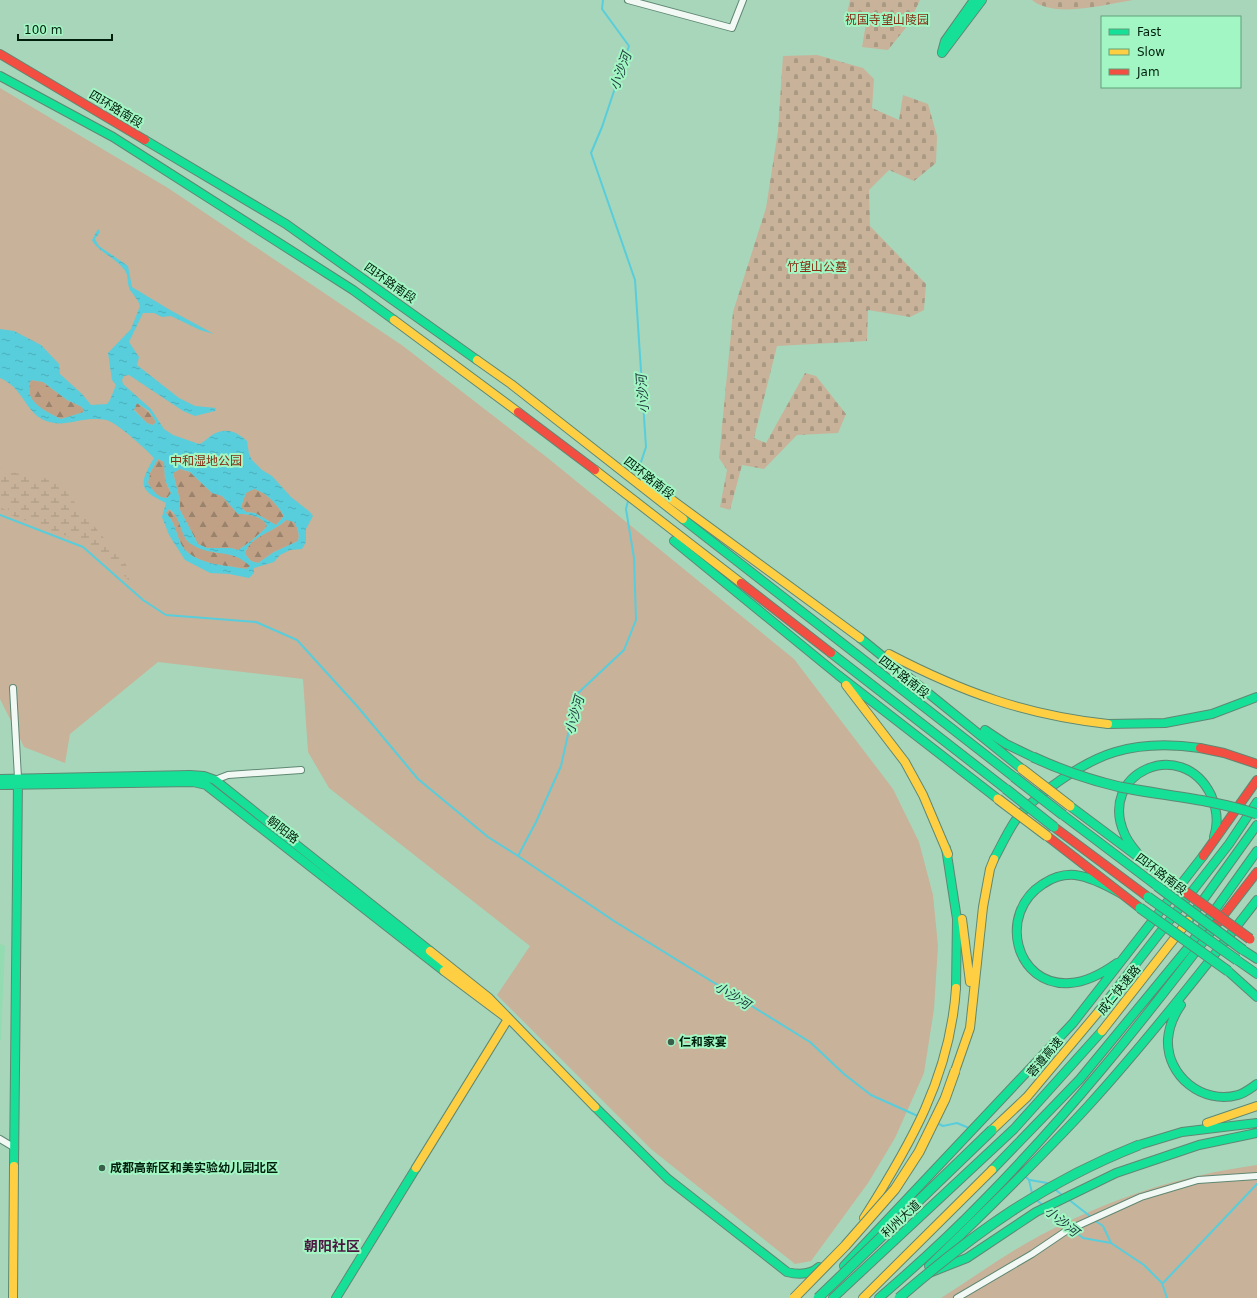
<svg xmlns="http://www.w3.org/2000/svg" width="1257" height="1298" font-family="'DejaVu Sans','Noto Sans SC',sans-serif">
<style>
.built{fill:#93dbb0}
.green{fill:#c8b299}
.forest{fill:url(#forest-firs)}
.wetland{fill:url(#wetland-marsh)}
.cemetery{fill:url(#cemetery-stones)}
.water{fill:url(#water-ripples);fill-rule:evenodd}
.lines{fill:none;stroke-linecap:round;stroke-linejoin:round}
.stream{stroke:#58cddb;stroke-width:2}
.street-casing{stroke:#5f8873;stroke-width:8}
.fast-casing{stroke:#5f8873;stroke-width:10}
.slow-casing{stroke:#5f8873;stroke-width:10}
.jam-casing{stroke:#5f8873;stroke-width:10}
.street{stroke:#f2f9f5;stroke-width:6}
.fast{stroke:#16e098;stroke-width:8}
.slow{stroke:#ffcf43;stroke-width:8}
.jam{stroke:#f24e42;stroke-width:8}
.fast-bridge-casing{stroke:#5f8873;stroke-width:11;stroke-linecap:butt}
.slow-bridge-casing{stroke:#5f8873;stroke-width:11;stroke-linecap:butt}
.jam-bridge-casing{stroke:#5f8873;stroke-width:11;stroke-linecap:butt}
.fast-bridge{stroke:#16e098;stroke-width:9}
.slow-bridge{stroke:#ffcf43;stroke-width:9}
.jam-bridge{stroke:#f24e42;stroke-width:9}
.poi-dot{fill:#3b5f4a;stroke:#a2f6c3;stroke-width:1.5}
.labels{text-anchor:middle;stroke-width:4;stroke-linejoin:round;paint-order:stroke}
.park-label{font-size:12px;fill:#852e14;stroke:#a2f6c3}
.street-label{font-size:12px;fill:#001f0d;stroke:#a2f6c3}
.poi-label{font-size:12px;font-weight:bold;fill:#001f0d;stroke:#a2f6c3;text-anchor:start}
.water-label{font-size:13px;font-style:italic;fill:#1e353b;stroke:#a2f6c3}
.quarter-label{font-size:14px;font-weight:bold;fill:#4c1641;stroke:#a2f6c3}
</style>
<defs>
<pattern id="forest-firs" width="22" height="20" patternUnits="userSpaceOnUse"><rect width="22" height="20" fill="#c1a186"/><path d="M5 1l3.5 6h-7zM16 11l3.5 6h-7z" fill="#9a836c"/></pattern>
<pattern id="wetland-marsh" width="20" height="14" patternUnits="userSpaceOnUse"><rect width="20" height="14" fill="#c8b299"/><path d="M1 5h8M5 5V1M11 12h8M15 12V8" fill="none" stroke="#aa9983"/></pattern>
<pattern id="cemetery-stones" width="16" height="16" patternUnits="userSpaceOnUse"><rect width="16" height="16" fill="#c8b299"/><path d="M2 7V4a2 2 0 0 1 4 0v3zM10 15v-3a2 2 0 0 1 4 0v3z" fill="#aa9983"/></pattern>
<pattern id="water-ripples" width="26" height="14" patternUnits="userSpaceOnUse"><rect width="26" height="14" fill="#58cddb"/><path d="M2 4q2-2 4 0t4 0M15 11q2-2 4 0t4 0" fill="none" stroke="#4bb0bb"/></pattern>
</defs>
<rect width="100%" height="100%" fill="#a8d6ba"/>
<path class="built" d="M0 944 5 946 1 1040H0Z"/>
<path class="green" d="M0 88 168 188 403 346 549 459 794 659 893 789 919 842 933 895 938 946 934 1009 924 1073 895 1138 868 1183 811 1261 795 1264 651 1149 497 995 530 946 329 788 308 752 303 679 158 662 70 734 65 763 24 747 0 699Z
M1257 1165V1298H941C974 1277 1007 1253 1041 1235 1112 1198 1178 1176 1257 1165Z"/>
<path class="forest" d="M31 380 43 382 67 400 82 407 84 412 61 419C44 410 23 403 31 380Z
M137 403C145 409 151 413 156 422L153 425 147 423 134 409Z
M158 459 164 462 165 480 171 494 167 498C157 498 153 491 148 483L150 473Z
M180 469 190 472 212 493 222 496 238 514C248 514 263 516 267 526 264 531 244 547 238 550L231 548H207L198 544 180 510V500L173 473Z
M254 489C267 493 277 504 284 516L276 525 255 513 246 512 241 507 246 492Z
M169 509 178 519 186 540 215 553 226 552 241 557 251 566 246 569C226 565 192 565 181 544 176 533 175 522 166 513Z
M286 520C297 519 300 533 298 541L274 552 258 563 251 561 245 554C249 536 275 532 286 520Z"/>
<path class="wetland" d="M0 467 15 473 43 477 63 488 131 571V583L114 565 80 541 0 511V507L8 511 7 497 0 496Z"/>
<path class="cemetery" d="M850 0H920L908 25 888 50 862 47 866 24 845 22Z
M1032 0H1133C1106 4 1055 19 1032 0Z
M817 55 863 68 874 79 872 108 899 120 903 95 928 104 937 136 936 163 914 181 889 170 869 190 870 226 926 284 924 310 910 317 868 310 867 341 777 346 754 438 766 443 805 373 816 376 846 414 838 433 797 435 764 469 742 465 730 510 720 507 727 470 719 458 733 312 766 208 778 131 783 56Z"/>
<path class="water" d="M98 229 100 232 95 239 99 246 128 266 132 287 170 310 214 334 200 330 171 316 162 317 154 313H143L129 342 139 357 137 365 179 398 195 406 216 408 215 411 195 416 183 411 129 375 124 376 122 380 123 384 151 409 164 429 173 435 199 444C205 442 207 438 212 435 226 427 236 431 247 441L249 454 252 460 262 470 272 476 291 497 310 512 313 516 306 529V542L302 549 290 550 280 555 274 562 254 568V573L249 578 229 574 210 573 185 560 169 535 162 517 166 503C138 490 139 484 154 458 146 449 119 425 109 421 105 419 96 419 91 419 75 420 62 427 46 421 25 413 24 388 0 378V329L14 331 41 345 59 364 60 374 82 394 91 405 107 404 110 400 116 385 112 380 108 353 131 329 140 306C138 299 134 296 130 290 126 282 130 274 122 267 114 257 97 251 92 240ZM31 380 43 382 67 400 82 407 84 412 61 419C45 411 22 401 31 380ZM137 403 149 411 156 422 153 425 147 423 134 410ZM158 459 164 462 165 480 171 493 167 498C157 498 153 490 148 483L150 473ZM180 469 190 472 212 493 222 496 238 514C248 514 263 516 267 526 264 531 244 547 238 550L231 548H207L198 544 180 510V500L173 473ZM254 489C267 493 277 504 284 516L276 525 255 513 246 512 241 507 246 493ZM169 509C182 517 179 536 191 544 212 558 230 547 250 566L246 569C226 565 192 565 181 544 176 533 175 522 166 513ZM286 520 294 522C298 529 300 534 298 541L274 552 258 563 251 561 245 554C249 536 275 532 286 520Z"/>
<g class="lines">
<path class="stream" d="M603 0 602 9 629 46 602 127 591 153 635 280 646 447 636 477
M628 501 626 509 634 558 636 620 624 650 577 694 561 766 536 822 518 856 614 921 810 1042 844 1074 871 1095 920 1117
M0 515 83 547 143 600 166 615 256 622 297 640 357 706 418 779 488 837 518 856
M937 1123 943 1126 957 1123 969 1128
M1026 1177 1029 1180 1032 1193
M1030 1180 1047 1183
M1053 1188 1061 1194
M1035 1199 1043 1205
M1068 1199 1091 1217
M1049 1210 1083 1238 1111 1243 1144 1265 1162 1283 1167 1298
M1094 1220 1103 1226 1111 1243
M1163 1283 1257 1184"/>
<g class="street-casing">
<path id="street" d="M628 0 732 28 743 0
M13 688 18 778
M215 780 228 775 301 770
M0 1139 15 1148
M957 1298 1032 1254 1066 1231 1141 1197 1198 1180 1257 1176"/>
</g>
<g class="fast-casing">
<path id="fast" d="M942 52 945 41 974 0
M942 53 982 0
M0 76 113 137 353 290 394 320
M145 140 286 224 477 360
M683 519 1014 777
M674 541 838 675 998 799
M860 638 1022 769
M831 653 1006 789
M1108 724 1165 723 1212 714 1257 697
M985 730 1006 744 1033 757
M0 779 190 775 204 776 215 780 430 951
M0 785 193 782 206 785 444 971
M1070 806 1165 877
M1063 815 1157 886
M946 848 957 919 956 988
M994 859C1001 846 1007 833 1015 821 1034 795 1084 761 1115 752 1142 744 1172 744 1200 748
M1147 864C1139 855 1130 846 1125 835 1096 773 1182 735 1211 795 1217 809 1219 822 1214 837
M1188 921 1257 825
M1243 950 1257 959
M1237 960 1257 974
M1117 963C1103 973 1087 982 1070 983 1015 987 997 913 1043 884 1052 878 1063 874 1075 875 1091 877 1106 885 1120 893
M1228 971 1257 997
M1181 1005C1174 1015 1169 1027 1168 1039 1166 1076 1203 1105 1238 1095 1245 1093 1251 1088 1257 1084
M1099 1011 1229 844 1257 802
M595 1107 668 1179 787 1272C799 1275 810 1275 819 1267
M1139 1145 1182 1132 1257 1123
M14 1166 18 781
M992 1170 1080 1079 1187 949 1257 851
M844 1266 1073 1023 1203 856
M929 1266C983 1213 1038 1161 1089 1105 1148 1040 1203 970 1257 900
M929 1273 967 1258 1036 1212 1116 1173 1199 1145 1257 1133
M336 1298 416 1168
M833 1298 1014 1129 1102 1031
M879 1298C915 1267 950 1235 983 1201 1068 1115 1143 1021 1216 925"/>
</g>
<g class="slow-casing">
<path id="slow" d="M394 320 518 412
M477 360 511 384 683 519
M595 470 741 583
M645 480 860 638
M889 654C962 692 1025 715 1108 724
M846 685 905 762 923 795 948 854
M962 919 970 982
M430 951 489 998 595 1107
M1102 1031 1188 921
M955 1071 970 1028 983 907 990 869 994 859
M1207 1123 1257 1106
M992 1130 1027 1097 1099 1011
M416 1168 508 1019 444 971
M864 1218C910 1145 950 1077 956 988
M13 1298 14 1166
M863 1298 992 1170"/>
</g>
<g class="jam-casing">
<path id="jam" d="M0 54 145 140
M518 412 595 470
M741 583 831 653
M1200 748 1224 753 1257 764
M1054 827 1148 897
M1047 836 1140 908
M1203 856 1257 780
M1216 925 1257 872"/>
</g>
<use href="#street" class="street"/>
<use href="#fast" class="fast"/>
<use href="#slow" class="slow"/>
<use href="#jam" class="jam"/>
<g class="fast-bridge-casing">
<path id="fast-bridge" d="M1033 757C1061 770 1090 780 1120 787 1166 796 1212 799 1257 814
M1014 777 1063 815
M1006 789 1054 827
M1157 886 1243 950
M1148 897 1237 960
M1140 908 1228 971
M818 1298 992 1130
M899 1298C975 1232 1045 1182 1139 1145"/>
</g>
<g class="slow-bridge-casing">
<path id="slow-bridge" d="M1022 769 1070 806
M998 799 1047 836
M794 1298 845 1246 895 1189 919 1152 945 1099 955 1071"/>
</g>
<g class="jam-bridge-casing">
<path id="jam-bridge" d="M1165 877 1250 939"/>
</g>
<use href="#fast-bridge" class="fast-bridge"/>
<use href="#slow-bridge" class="slow-bridge"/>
<use href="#jam-bridge" class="jam-bridge"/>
</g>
<g class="poi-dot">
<circle cx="671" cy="1042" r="4"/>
<circle cx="102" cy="1168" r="4"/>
</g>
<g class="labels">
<g class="park-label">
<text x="887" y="24">祝国寺望山陵园</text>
<text x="817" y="271">竹望山公墓</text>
<text x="206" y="465">中和湿地公园</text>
</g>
<g class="street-label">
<text transform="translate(116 109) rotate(31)" y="4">四环路南段</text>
<text transform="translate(390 283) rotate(35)" y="4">四环路南段</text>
<text transform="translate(649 478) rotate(38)" y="4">四环路南段</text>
<text transform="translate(904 677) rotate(38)" y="4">四环路南段</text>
<text transform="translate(283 830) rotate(38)" y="4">朝阳路</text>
<text transform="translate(1161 874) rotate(37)" y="4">四环路南段</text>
<text transform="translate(1119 990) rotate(-51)" y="4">成仁快速路</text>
<text transform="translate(1045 1057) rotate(-50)" y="4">蓉遵高速</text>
<text transform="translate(901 1219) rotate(-43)" y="4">利州大道</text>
</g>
<g class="poi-label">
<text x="679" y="1046">仁和家宴</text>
<text x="110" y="1172">成都高新区和美实验幼儿园北区</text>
</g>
<g class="water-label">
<text transform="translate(620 71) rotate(-70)" y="5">小沙河</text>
<text transform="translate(642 394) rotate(-94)" y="5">小沙河</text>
<text transform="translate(574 715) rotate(-74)" y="5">小沙河</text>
<text transform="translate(733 995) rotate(32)" y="5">小沙河</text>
<text transform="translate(1062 1221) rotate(39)" y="5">小沙河</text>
</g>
<g class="quarter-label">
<text x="332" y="1251">朝阳社区</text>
</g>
</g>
<rect x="1101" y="16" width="140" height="72" fill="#a2f6c3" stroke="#61a07a"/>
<rect x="1109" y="29" width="20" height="6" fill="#16e098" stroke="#61a07a"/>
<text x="1137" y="36" font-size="12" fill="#001f0d">Fast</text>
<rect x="1109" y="49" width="20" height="6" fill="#ffcf43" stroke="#61a07a"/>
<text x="1137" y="56" font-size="12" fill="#001f0d">Slow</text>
<rect x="1109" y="69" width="20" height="6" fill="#f24e42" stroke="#61a07a"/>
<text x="1137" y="76" font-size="12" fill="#001f0d">Jam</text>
<path d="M18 34v6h94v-6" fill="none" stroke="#001f0d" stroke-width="2"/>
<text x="24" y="34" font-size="12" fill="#001f0d" stroke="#a2f6c3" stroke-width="3" paint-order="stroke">100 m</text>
</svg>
